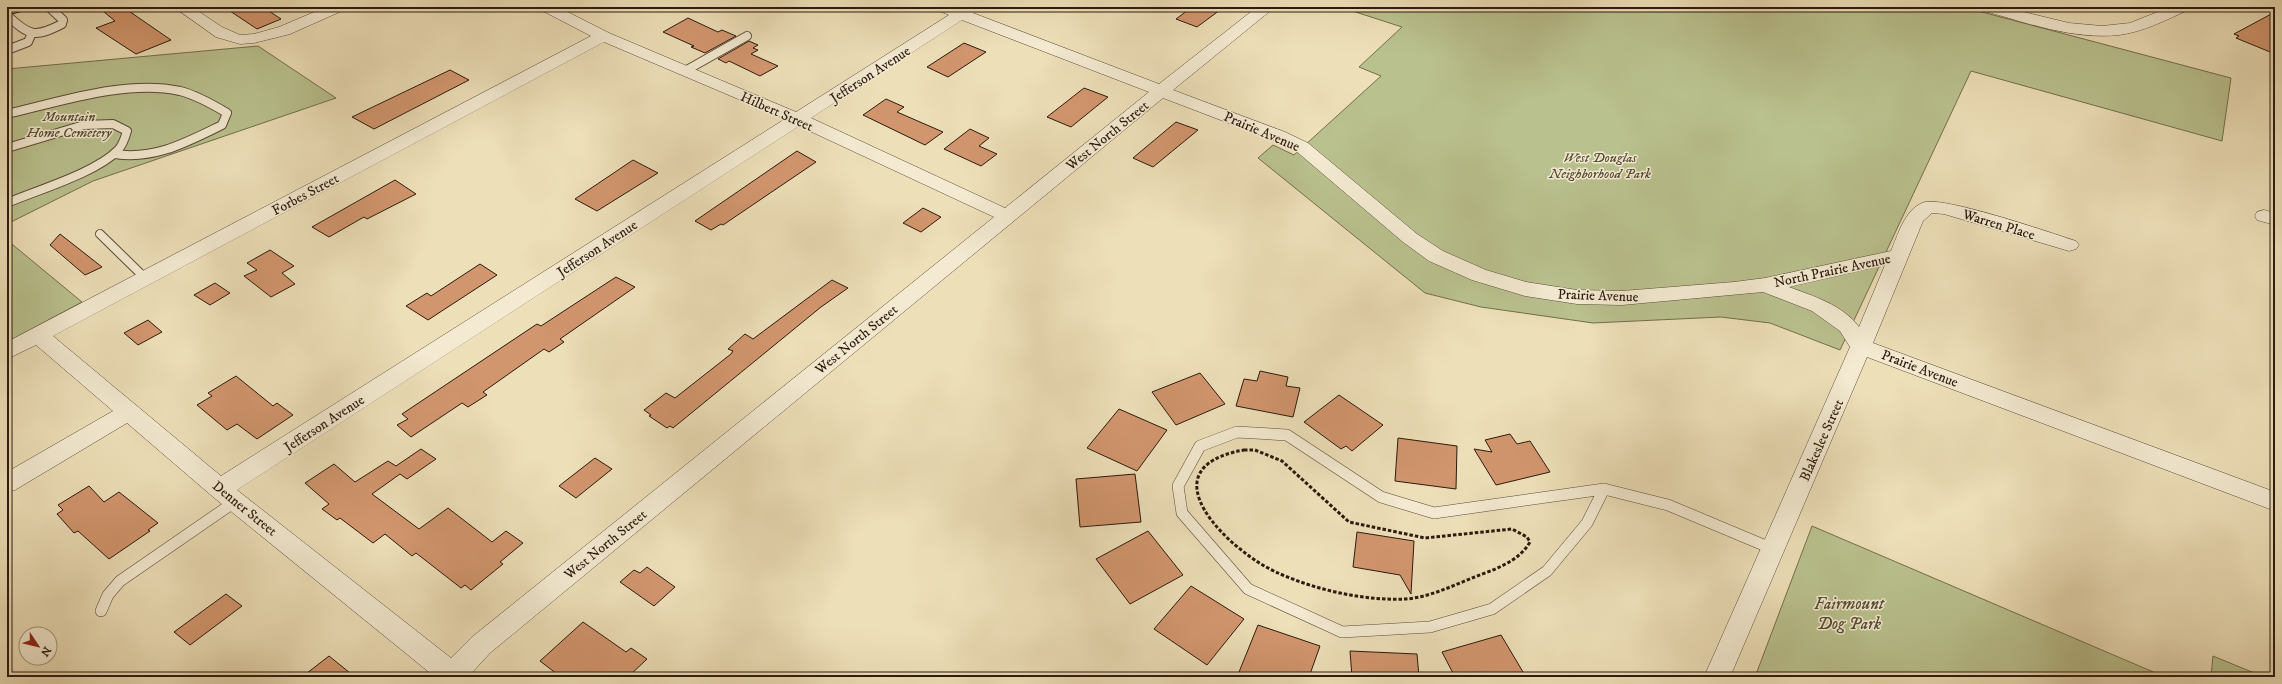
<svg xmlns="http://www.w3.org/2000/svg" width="2282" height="684" font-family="'IM FELL DW Pica',serif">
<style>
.green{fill:#b9c18e;stroke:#726e4e}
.building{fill:#d2966e;stroke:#2c1a0f}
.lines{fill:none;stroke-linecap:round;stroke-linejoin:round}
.lane-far1-casing{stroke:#5c4b39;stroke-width:10}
.lane-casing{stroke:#5c4b39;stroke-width:12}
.street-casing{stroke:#5c4b39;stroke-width:1}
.primary-casing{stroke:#2c1a0f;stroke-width:2}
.path{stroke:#2c1a0f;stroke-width:3;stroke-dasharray:3.5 2;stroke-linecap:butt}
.lane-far1{stroke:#f3ead1;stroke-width:8}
.lane{stroke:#f3ead1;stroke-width:11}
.street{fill:#f3ead1;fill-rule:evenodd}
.primary{fill:#e6c07c;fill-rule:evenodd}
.labels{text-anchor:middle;stroke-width:3;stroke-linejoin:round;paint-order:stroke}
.street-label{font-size:14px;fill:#2c1a0f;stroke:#f3ead1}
.park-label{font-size:14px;font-style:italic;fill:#564c35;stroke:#f3ead1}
.near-park-label{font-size:17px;font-style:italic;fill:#564c35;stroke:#f3ead1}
</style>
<rect width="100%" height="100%" fill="#eddfb8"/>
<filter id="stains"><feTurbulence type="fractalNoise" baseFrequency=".005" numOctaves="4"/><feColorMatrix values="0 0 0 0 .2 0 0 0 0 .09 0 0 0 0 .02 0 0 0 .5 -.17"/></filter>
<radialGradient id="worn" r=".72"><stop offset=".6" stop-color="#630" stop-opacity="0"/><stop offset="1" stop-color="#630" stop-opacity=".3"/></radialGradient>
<path class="green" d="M1340 7H1963L2231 78 2222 141 1971 71 1840 350 1770 323 1721 317 1593 323 1481 307 1425 293 1258 158 1273 145 1294 155 1381 76 1359 67 1402 27Z
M258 46 336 98 93 181 7 224V69Z
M7 240 82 302 7 342Z
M1812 526 2165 677H1755Z
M2213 656 2264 677H2211Z"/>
<path class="building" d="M98 7H123L171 40 136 54 96 28 115 21Z
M224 7H263L281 19 257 29Z
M1192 7H1224L1197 27 1176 19Z
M2275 12V54L2236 38 2239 36 2234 34Z
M688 18 718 32 722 30 736 36 705 53 691 47 694 46 663 32Z
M749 41 758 45 753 48 758 50 751 54 778 66 760 76 729 61 726 63 718 59Z
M964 43 986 52 948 77 927 67Z
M450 70 469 80 374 129 352 117Z
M1084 88 1108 97 1071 127 1047 117Z
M886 99 904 107 897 112 943 132 925 145 863 115Z
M1176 122 1198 130 1153 167 1133 158Z
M970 129 989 138 979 146 997 154 981 166 944 149Z
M797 151 816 162 723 225 721 224 711 230 695 221Z
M633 160 658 173 597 211 575 199Z
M395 180 416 194 367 219 364 217 329 237 312 227Z
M923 208 941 217 921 232 903 223Z
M60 234 102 267 85 275 50 245Z
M270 250 294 266 282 273 295 284 271 297 244 276 257 270 247 263Z
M480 264 497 275 428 320 406 306 427 293 431 296Z
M616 277 635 287 560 339 564 342 549 352 544 349 483 392 487 395 468 407 462 403 411 437 397 425 408 419 402 414 537 324 541 326Z
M832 280 848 288 821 307 673 428 670 426 667 428 649 416 651 415 644 410 666 393 675 398 731 354 733 351 728 349 745 334 753 339Z
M215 283 230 293 210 305 194 295Z
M148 320 162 332 138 345 124 333Z
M1260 371 1288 377 1286 386 1300 388 1293 417 1236 406 1244 379 1257 381Z
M1200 373 1225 404 1176 425 1152 392Z
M236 376 273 406 277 403 293 415 257 439 237 424 227 430 197 405 212 396 208 393Z
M1339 395 1383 425 1352 451 1346 446 1341 449 1304 422Z
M1119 409 1167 430 1137 471 1087 448Z
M1510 434 1517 444 1530 441 1550 472 1496 485 1474 449 1492 452 1485 440Z
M1398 438 1457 446 1456 489 1395 481Z
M421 449 436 459 407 479 400 474 372 494 419 529 448 508 492 542 506 531 523 543 500 562 503 564 471 590 465 585 461 588 416 553 412 556 385 534 373 543 340 518 337 520 322 509 329 504 305 483 334 464 355 482 388 461 396 466Z
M595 458 612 469 576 498 559 486Z
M1135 474 1141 522 1080 527 1076 479Z
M89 486 104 502 119 492 158 523 148 530 150 531 109 559 78 531 74 533 57 514 63 510 58 505Z
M1148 531 1183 575 1130 604 1096 559Z
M1357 532 1414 541 1411 594 1400 575 1353 567Z
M647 567 675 587 654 606 620 582 634 570 640 573Z
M1191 586 1244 619 1207 665 1154 629Z
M226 594 242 606 190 645 174 632Z
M583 622 626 652 631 648 647 659 628 677H561L540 661Z
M1258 625 1320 646 1309 677H1237Z
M1501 635 1526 677H1455L1442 652Z
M1350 651 1417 654 1419 677H1352Z
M329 656 355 677H302Z"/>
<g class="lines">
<g class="lane-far1-casing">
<path id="lane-far1" d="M7 15C29 36 35 38 62 24L63 20 49 7
M7 50 28 42 31 35
M685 71 747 36
M7 114C59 102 127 79 180 91 196 95 212 104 227 113L222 125C187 142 155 160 115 154
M7 148 84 125 113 124 127 131C125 138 123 145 118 150 96 173 37 190 7 203
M100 234 145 278"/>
</g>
<g class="lane-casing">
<path id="lane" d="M1237 432 1287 435 1381 497 1434 513 1604 489 1587 523 1547 571 1492 609 1430 627 1342 632 1248 589 1182 513 1178 486 1200 446Z
M1604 489 1668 505 1773 549
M101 611 108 595 120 581 236 501"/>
</g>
<g class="street-casing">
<path id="street" d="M174 7H192L222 27 240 35 254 34 279 27 326 7H347L344 10 290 34 254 43 240 44 216 37Z
M538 7H558L609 33 796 112 949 15 937 10 934 7H975L977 9 973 13 1159 84 1257 7H1275L1173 90 1285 132 1308 143 1417 234 1443 251 1486 270 1526 282 1577 290 1622 291 1734 282 1765 278 1891 251C1898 235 1904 211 1922 203 1939 194 2051 233 2076 241L2079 245 2076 249 2069 251 1944 214 1932 213 1923 221 1873 343 2275 492V511L1867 357 1730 677H1704L1850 347 1840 331 1812 311 1763 292 1622 305 1577 304 1525 296 1472 280 1429 261 1403 242 1296 151 1273 140 1163 98 490 653 468 677H435L212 496 127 423 15 490 7 492V472L113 411 36 345 7 359V342L591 36 541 10ZM962 20 1149 92 1005 208 811 118ZM604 42 785 119 221 476 53 336ZM799 126 994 217 472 637 451 658 237 490ZM1885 265 1859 327C1843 305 1813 296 1789 287Z
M1978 7H2003L2069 23 2102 26 2130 23 2170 7H2191L2188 10C2166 20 2143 32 2119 35 2072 40 2025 22 1981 10Z
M2264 210 2275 213V225L2257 220 2255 216 2257 212Z"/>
</g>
<g class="primary-casing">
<path id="primary" d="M7 7H26L24 10 7 15Z"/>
</g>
<path class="path" d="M1244 450H1255L1282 461 1349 522 1425 538 1512 529 1527 537 1530 542C1518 563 1492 570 1472 578 1450 587 1429 597 1406 599 1364 601 1316 590 1278 573 1230 552 1142 468 1244 450Z"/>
<use href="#lane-far1" class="lane-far1"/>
<use href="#lane" class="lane"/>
<use href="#street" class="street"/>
<use href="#primary" class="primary"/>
</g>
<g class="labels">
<g class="street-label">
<text transform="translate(870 74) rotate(-33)" y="5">Jefferson Avenue</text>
<text transform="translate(777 111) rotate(24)" y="5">Hilbert Street</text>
<text transform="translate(1262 131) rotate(23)" y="5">Prairie Avenue</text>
<text transform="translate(1107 135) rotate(-39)" y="5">West North Street</text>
<text transform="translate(305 194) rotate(-28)" y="5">Forbes Street</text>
<text transform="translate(1999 224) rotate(17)" y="5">Warren Place</text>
<text transform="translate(597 248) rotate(-33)" y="5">Jefferson Avenue</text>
<text transform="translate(1832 270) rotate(-12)" y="5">North Prairie Avenue</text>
<text transform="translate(1598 295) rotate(2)" y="5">Prairie Avenue</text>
<text transform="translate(856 339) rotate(-39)" y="5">West North Street</text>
<text transform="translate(1920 368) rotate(21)" y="5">Prairie Avenue</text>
<text transform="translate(324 423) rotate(-33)" y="5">Jefferson Avenue</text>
<text transform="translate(1821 440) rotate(-66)" y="5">Blakeslee Street</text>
<text transform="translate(245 508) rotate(39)" y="5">Denner Street</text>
<text transform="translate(605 544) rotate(-39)" y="5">West North Street</text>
</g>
<g class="park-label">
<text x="69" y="121">Mountain<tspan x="69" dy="16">Home Cemetery</tspan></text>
<text x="1600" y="162">West Douglas<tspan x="1600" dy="16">Neighborhood Park</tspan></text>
</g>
<g class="near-park-label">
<text x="1849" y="609">Fairmount<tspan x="1849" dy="20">Dog Park</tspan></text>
</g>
</g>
<rect width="2282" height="684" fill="none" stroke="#eddfb8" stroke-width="24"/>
<rect x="8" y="8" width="2266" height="668" fill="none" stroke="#2c1a0f" stroke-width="2"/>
<rect x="12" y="12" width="2258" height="660" fill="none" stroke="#2c1a0f"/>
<g transform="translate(38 646) rotate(125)"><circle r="19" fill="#f3ead1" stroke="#a39783"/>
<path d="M0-3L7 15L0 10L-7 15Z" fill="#8f2418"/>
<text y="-6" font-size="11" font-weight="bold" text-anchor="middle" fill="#2c1a0f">N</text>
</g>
<rect width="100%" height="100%" filter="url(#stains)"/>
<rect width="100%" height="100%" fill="url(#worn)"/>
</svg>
